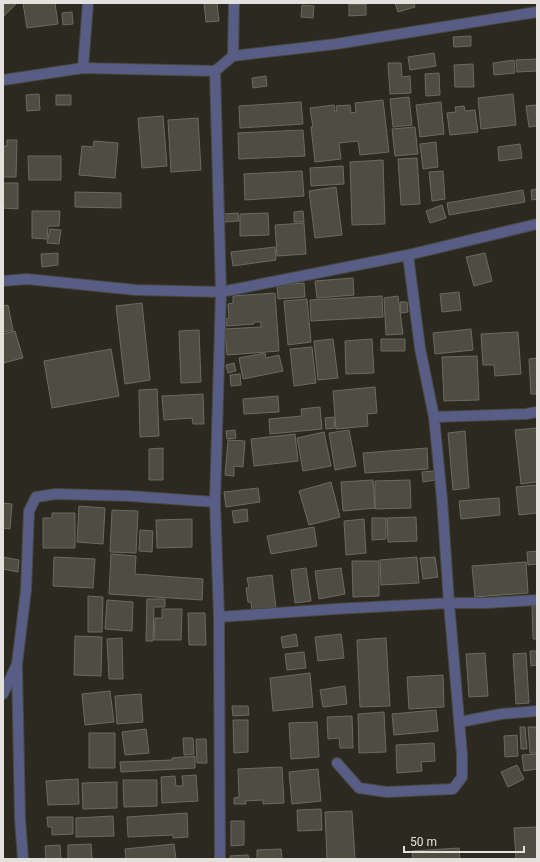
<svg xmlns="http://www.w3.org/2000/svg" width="540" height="862" font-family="Roboto,sans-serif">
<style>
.building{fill:#4f4d42;stroke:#6d6b60}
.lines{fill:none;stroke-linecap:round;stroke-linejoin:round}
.minor-casing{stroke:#49473e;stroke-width:12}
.minor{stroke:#575d84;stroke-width:10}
</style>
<rect width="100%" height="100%" fill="#2c2a20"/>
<path class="building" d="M3 3H17L4 16Z
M23 3H55L58 24 27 28Z
M204 3H217L219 21 206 22Z
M395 3H414L415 7 398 12Z
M349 4H366V15L349 16Z
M302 5 314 6 313 18 301 17Z
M72 12 73 24 63 25 62 13Z
M471 36V46L454 47 453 37Z
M434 53 436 66 410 70 408 57Z
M537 59V71L517 72 516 60Z
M514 60 515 73 494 75 493 63Z
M388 63H401L402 77 410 76 411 93 390 94Z
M473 64 474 87H455L454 65Z
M439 73 440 95 426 96 425 74Z
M266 76 267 86 253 88 252 78Z
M39 94 40 110 27 111 26 95Z
M513 94 516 125 481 129 478 98Z
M56 95H71V105H56Z
M409 97 412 125 393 127 390 99Z
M383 100 389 152 360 155 358 141 339 143 341 159 315 162 311 127H313L310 108 334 105 335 112H337L336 106 350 105 351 113 356 112 355 103Z
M301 102 303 124 240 128 239 106Z
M441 102 444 134 420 137 416 105Z
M537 105V126L529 127 526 106Z
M464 106 465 111 475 110 478 132 450 135 447 113 456 112 455 107Z
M163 116 167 166 142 168 138 118Z
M198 118 201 170 171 172 168 120Z
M415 127 418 154 395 156 392 129Z
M303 130 305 156 239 159 238 133Z
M7 140H17L16 177H3V146H7Z
M94 141 118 143 115 178 79 175 82 146 93 147Z
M436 142 438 167 423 169 420 144Z
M520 144 522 158 499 161 498 147Z
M28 156H61V180H29Z
M417 158 420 204 401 205 398 159Z
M383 160 385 224 352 225 350 162Z
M343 166 344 184 311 186 310 168Z
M302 171 304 196 245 200 244 174Z
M443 171 445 199 432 201 429 172Z
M3 183H18V209L3 208Z
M336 187 342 235 315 238 309 191Z
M537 189V199L532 200 531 190Z
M523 190 525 202 449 215 447 203Z
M75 192 121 193V208L75 207Z
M442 205 446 218 430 223 426 211Z
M32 211H60L59 226H48L47 239 32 238Z
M303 211 304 222H294V212Z
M238 213 239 221 225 222 224 214Z
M268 213 269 235 240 236V214Z
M304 223 306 254 277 256 275 225Z
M50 229 61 230 59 244 47 243Z
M275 247 276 260 233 266 231 252Z
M58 253V265L42 267 41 254Z
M485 253 492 281 474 286 466 257Z
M353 278 354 295 317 298 315 281Z
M304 283 305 297 278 299 277 285Z
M459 292 461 310 442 312 440 294Z
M275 293 279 351 227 355 225 329 261 327V322H254V324L226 326V319L229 318 228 304 233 303V296Z
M382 296 383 317 311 321 310 300Z
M398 296 403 334 386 335 384 298Z
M307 299 311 342 288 345 284 301Z
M400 302H407L408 312 401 313Z
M142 303 150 380 125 384 116 306Z
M8 305 13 330 3 332V306Z
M471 329 473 350 435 354 433 333Z
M199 330 201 382 181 383 179 331Z
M15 331 23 358 3 363V334Z
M518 332 521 374 495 376 494 365H483L481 334Z
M333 339 338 378 318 380 314 341Z
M372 339 374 373 346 374 345 341Z
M381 339H405V351H381Z
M312 347 316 383 294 386 290 349Z
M111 349 119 396 52 408 44 361Z
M265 353 266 358 279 355 283 371 243 379 239 358Z
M477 356 479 400 444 401 442 357Z
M537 358V394H531L529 359Z
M234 363 236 371 228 373 226 365Z
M240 374 241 385 231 386 230 375Z
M375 387 377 413 367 414 368 426 336 429 333 391Z
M157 389 159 436 140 437 139 390Z
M203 394 204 424H193L192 418 164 420 162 396Z
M278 396 279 412 244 414 243 399Z
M320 407 322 429 270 434 269 419 302 416 301 409Z
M334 417 335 428 326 429 325 418Z
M537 428V482L521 484 515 430Z
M235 430 236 438 227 439 226 431Z
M349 430 356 466 335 470 329 433Z
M465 431 469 488 453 490 448 433Z
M324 432 331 466 303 471 297 438Z
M295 434 298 461 254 466 251 439Z
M228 440 245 441 243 467 234 466V476L225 475Z
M163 448V480H149V449Z
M427 448 428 469 365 473 363 453Z
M434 471 435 480 423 482 422 472Z
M373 480 375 508 343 511 341 482Z
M410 480 411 508 375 509V481Z
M331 482 340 517 309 525 299 491Z
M537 485V513L519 515 516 487Z
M258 488 260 502 226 507 224 492Z
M499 498 500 515 461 519 459 501Z
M3 503 12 504 10 529 3 528Z
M79 506 105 508 103 544 77 542Z
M247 509 248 521 234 523 232 511Z
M112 510 138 511 136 553 110 552Z
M52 513H75V548H43V518H52Z
M416 517 417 541 388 542 387 518Z
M372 518H386V539L372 540Z
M192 519V547L157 548 156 520Z
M364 519 366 553 346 555 344 521Z
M314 527 317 546 271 554 267 536Z
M140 530 153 531 152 552 139 551Z
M537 551V564L528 565 527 552Z
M111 554 136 556 135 574 203 579 202 600 109 594Z
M3 557 19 560 18 572 3 569Z
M54 557 95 559 93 588 53 586Z
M417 557 419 583 381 585 380 560Z
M435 557 438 577 423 579 420 558Z
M352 561H379V596L353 597Z
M526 562 528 593 475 597 472 566Z
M306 568 311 601 295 603 291 570Z
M341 568 345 594 319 599 315 571Z
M272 575 276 608 252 611 251 602H248L246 588H249L247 578Z
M88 596 103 597 102 632H88Z
M147 599H165V607H154L153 641H146Z
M107 600 133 602 132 631 105 629Z
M532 606H537V639H533Z
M162 609H182L181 640H154L155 618H162Z
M188 613H205L206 645H189Z
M296 634 298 646 283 648 281 637Z
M341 634 344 658 318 661 315 637Z
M75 636 102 637 101 676 74 675Z
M122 638 123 679H109L107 639Z
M386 638 390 706 360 707 357 640Z
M530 651H537V665L531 666Z
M304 652 306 668 287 670 285 654Z
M485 653 488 696 469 697 466 654Z
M526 653 529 703 516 704 513 654Z
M310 673 313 707 273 711 270 678Z
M443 675 444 707 409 709 407 677Z
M345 686 347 704 323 707 320 690Z
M110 691 114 722 85 725 82 694Z
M141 694 143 722 117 724 115 696Z
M232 706H248L249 715 233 716Z
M436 710 438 731 394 735 392 714Z
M384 712 386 752 359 753 358 714Z
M352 716 353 748H340L339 738 328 739 327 717Z
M233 720H248V752L234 753Z
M317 722 319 757 291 759 289 723Z
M520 727H525L527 749H521Z
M528 727H537V753H530Z
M146 729 149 753 125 755 122 732Z
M89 733H115V768H89Z
M517 735 518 756 505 757 504 736Z
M183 738H193L194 754 184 755Z
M196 739H206L207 763H197Z
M434 743 435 761 421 762 422 771 397 773 396 745Z
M537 754V769L524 771 522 755Z
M195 756V768L121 772 120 762 172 760V758Z
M517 765 524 779 508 787 501 772Z
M282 767 284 803 263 804V800L245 801 246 804H234V798L239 797 238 769Z
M318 769 321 801 292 804 289 772Z
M196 775 198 801 162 803 161 777 175 776 176 786H183L182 776Z
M78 779 79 804 48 805 46 781Z
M123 780H157V806L124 807Z
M117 782V808L83 809 82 783Z
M321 809 322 830 298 831 297 810Z
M352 811 355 859H327L325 812Z
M187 813 188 837 173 838V835L128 837 127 817Z
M113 816 114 836 76 837V818Z
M47 817H73V834L52 835V827H48Z
M231 821H244V845L231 846Z
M537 827V859H516L514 828Z
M91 844 92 859H46L45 846 60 845 61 859H68V845Z
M174 844 176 859H126L125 849Z
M459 848 460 859H413L412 851Z
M281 849 282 859H257V850Z
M248 855 249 859H231L230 856Z"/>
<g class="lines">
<g class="minor-casing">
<path id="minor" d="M233 56 234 3
M83 68 88 3
M3 80 83 68 215 71 233 56 336 44 537 12
M3 281 27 279 136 290 221 292 408 255 537 224
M434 417 526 414 537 412
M215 502 219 617 220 859
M219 617 335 609 449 603H486L537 600
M17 666 20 819 23 859
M3 694 17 664 26 590 29 511 36 497 56 494 129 496 215 502 221 292 215 71
M460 722 501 714 537 711
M337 763 359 788 387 792 453 789 462 777V755L449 603 442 499 434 417 420 348 408 255"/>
</g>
<use href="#minor" class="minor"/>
</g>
<rect width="540" height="862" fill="none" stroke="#e2e1db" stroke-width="8"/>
<path d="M404 846v6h120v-6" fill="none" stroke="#e2e1db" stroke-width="2"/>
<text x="410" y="846" font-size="12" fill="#e2e1db" stroke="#2c2a20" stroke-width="3" paint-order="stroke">50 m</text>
</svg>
